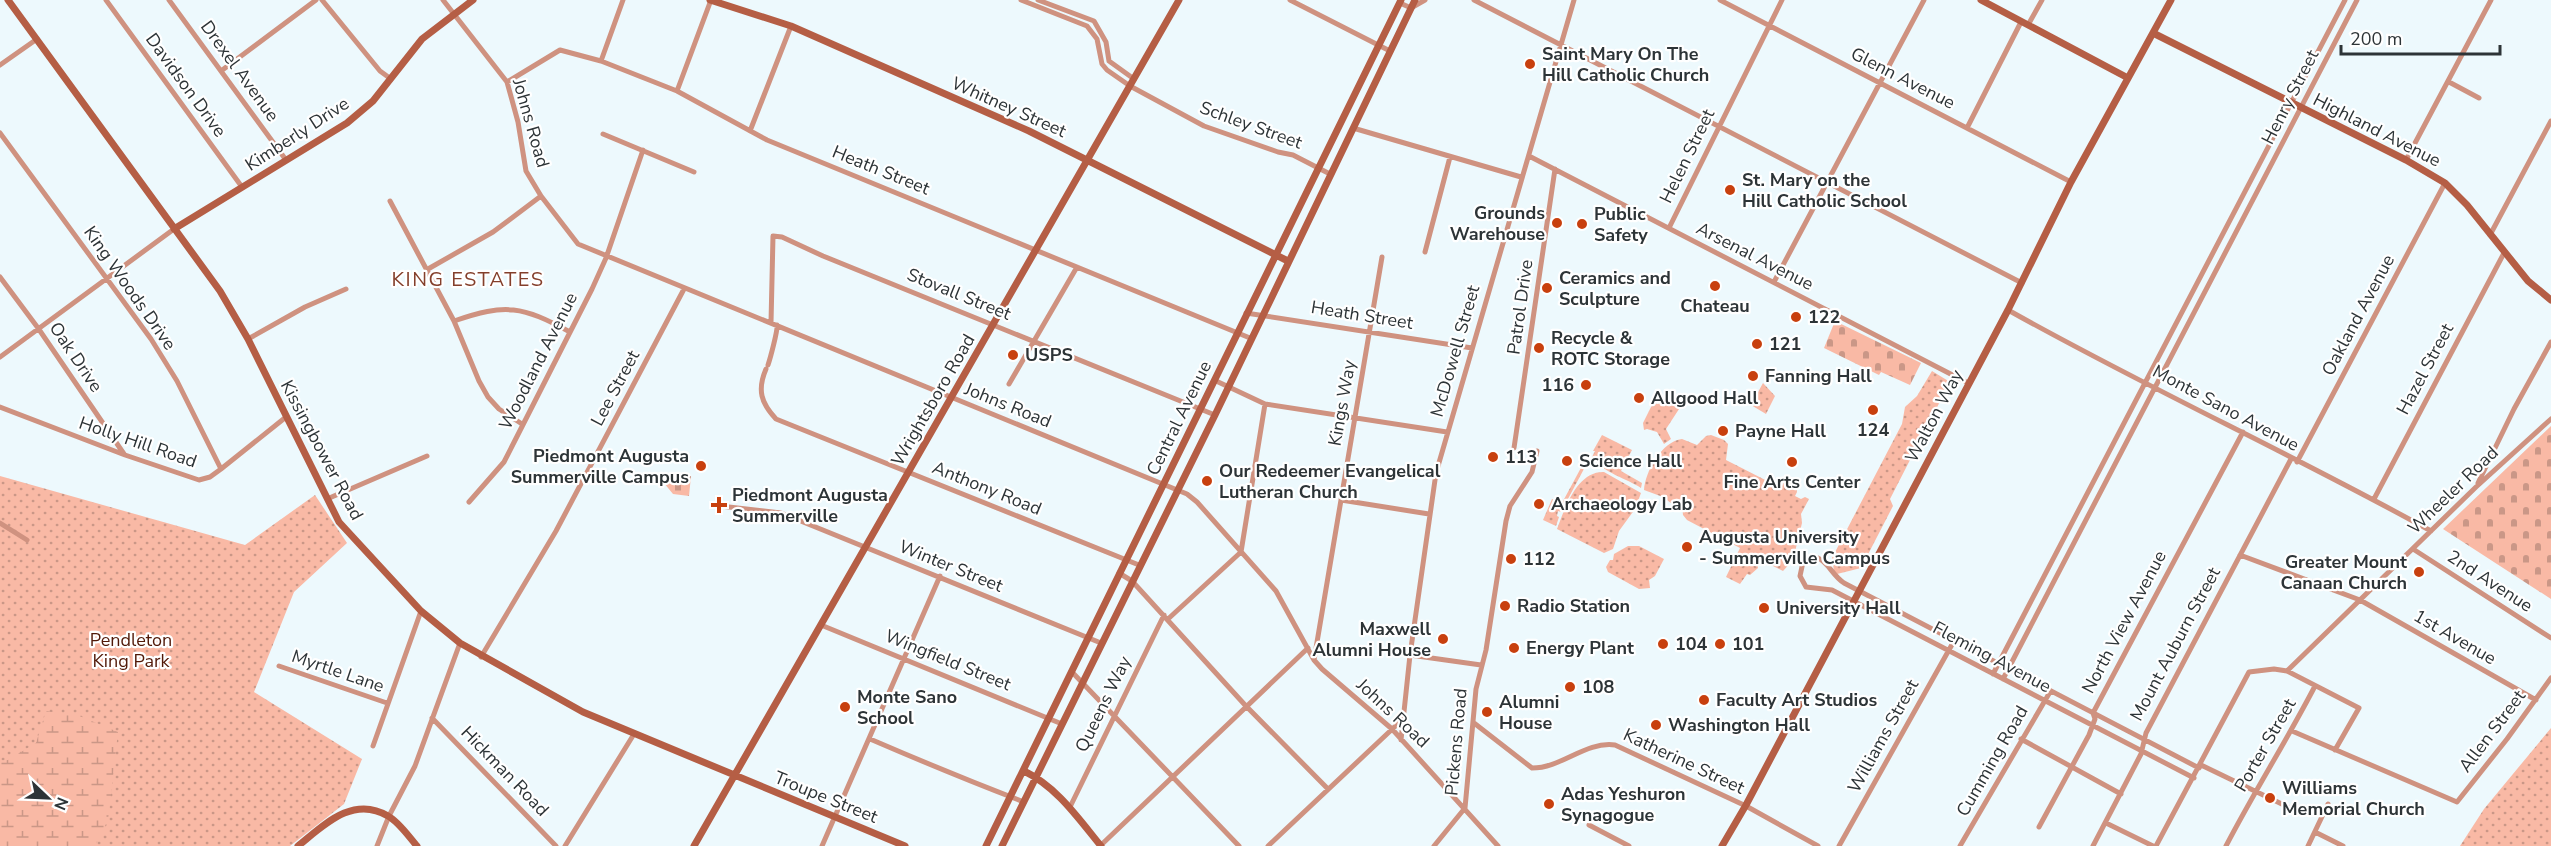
<svg xmlns="http://www.w3.org/2000/svg" width="2551" height="846" font-family="'Nunito Sans',sans-serif">
<style>
.grass{fill:url(#grass-dots)}
.wetland{fill:url(#wetland-marsh)}
.cemetery{fill:url(#cemetery-stones)}
.lines{fill:none;stroke-linecap:round;stroke-linejoin:round}
.street{stroke:#cf9280;stroke-width:5}
.secondary{stroke:#b55e45;stroke-width:7}
.poi-dot{fill:#c8400e;stroke:#fff;stroke-width:2}
.labels{text-anchor:middle;stroke-width:4.5;stroke-linejoin:round;paint-order:stroke}
.poi-label{font-size:18px;font-weight:bold;fill:#2d3437;stroke:#fff;text-anchor:start}
.street-label{font-size:18px;fill:#2d3437;stroke:#fff}
.park-label{font-size:18px;fill:#511908;stroke:#fff}
.neighbourhood-label{font-size:20px;letter-spacing:1.5px;fill:#843f2b;stroke:#fff}
</style>
<defs>
<pattern id="grass-dots" width="8" height="8" patternUnits="userSpaceOnUse" patternTransform="scale(1.5)"><rect width="8" height="8" fill="#f9b9a5"/><path d="M2 2h.1M6 6h.1" fill="none" stroke="#ca9787" stroke-width="1.8" stroke-linecap="round"/></pattern>
<pattern id="wetland-marsh" width="20" height="14" patternUnits="userSpaceOnUse" patternTransform="scale(1.5)"><rect width="20" height="14" fill="#f9b9a5"/><path d="M1 5h8M5 5V1M11 12h8M15 12V8" fill="none" stroke="#ca9787"/></pattern>
<pattern id="cemetery-stones" width="16" height="16" patternUnits="userSpaceOnUse" patternTransform="scale(1.5)"><rect width="16" height="16" fill="#f9b9a5"/><path d="M2 7V4a2 2 0 0 1 4 0v3zM10 15v-3a2 2 0 0 1 4 0v3z" fill="#ca9787"/></pattern>
</defs>
<rect width="100%" height="100%" fill="#edf9fd"/>
<path class="grass" d="M1932 371 1950 382 1890 499 1893 506 1861 568 1837 574 1834 571 1832 558 1902 424 1905 407 1917 396Z
M1763 383 1775 396 1766 414 1751 405Z
M1667 399 1681 406 1666 429 1671 439 1664 444 1657 432 1647 429 1644 430 1643 423 1653 403 1658 404Z
M1602 435 1632 450 1621 471 1642 483 1641 488C1628 479 1603 473 1592 457L1595 451H1593Z
M1711 435 1724 440 1728 444 1726 460 1781 488 1786 478 1796 484 1797 492 1795 496 1801 499 1805 497 1809 499 1801 514 1802 523 1793 560 1783 571 1757 558 1758 568 1750 575 1747 574 1740 584 1726 577 1740 548 1687 520 1683 515 1682 506 1676 507 1663 497 1644 490C1645 472 1662 441 1682 439L1697 445 1706 436Z
M1583 464 1585 467 1561 512 1558 511 1557 516 1559 517 1556 526 1543 520 1552 499 1562 503Z
M1604 472 1641 493 1635 509 1619 531 1613 549 1604 553 1557 529C1565 508 1577 471 1604 472Z
M0 476 245 545 315 495 347 543 294 592 254 692 362 759 344 804 290 846H0Z
M1628 546H1639L1664 559 1655 576 1649 580 1650 588 1639 589 1608 572 1606 567 1610 560H1613L1614 554Z
M2551 728V846H2460L2484 809Z"/>
<path class="wetland" d="M46 711 77 715 118 732 108 820 95 846H0V761L8 760 36 743Z"/>
<path class="cemetery" d="M1835 321 1921 363 1910 385 1881 372 1879 375 1824 348Z
M2551 426V599L2443 529Z
M691 476 689 496 673 494 659 477Z"/>
<g class="lines">
<path class="street" d="M106 0 242 187
M169 0 286 160
M322 0 380 71 391 79
M443 0 507 82 518 122 526 171 541 196 578 244 1187 494 1197 502 1276 591 1314 660 1322 669 1392 729 1498 846
M1021 0 1087 26 1097 39 1102 64 1107 70 1130 86 1204 126 1278 152 1293 155 1330 174
M1038 0 1094 21 1106 42 1109 61 1134 79
M1290 0 1390 51
M1474 0 2022 283
M1720 0 2071 182
M1400 3 1411 8 1425 0
M2028 25 2042 0
M601 61 623 0
M0 65 37 39
M221 71 316 0
M507 82 560 50 601 61 677 91 767 140 1250 338
M2449 82 2479 98
M677 91 711 0
M1353 128 1521 177
M1967 128 2021 22
M750 131 791 26
M0 133 151 339 177 381 221 469
M603 134 694 172
M1529 156 1968 383
M2406 160 2491 0
M390 201 454 321 479 381 488 397 499 409 522 424
M1669 228 1782 0
M2490 235 2551 121
M1425 252 1450 157
M428 269 493 232 541 196
M0 277 38 328 124 454
M1774 282 1924 0
M2008 310C2147 388 2292 454 2431 531
M1246 313 1472 348
M454 321C506 303 522 306 570 332
M771 323 773 236 782 237 823 256 1215 415
M248 339 305 307 346 289
M0 357 174 229
M768 365C770 359 778 330 777 325
M766 369C757 390 761 403 776 419L1139 565
M1214 380 1265 404 1447 432
M1009 384 1077 267
M0 407 125 455 199 480 210 477 221 469 286 417
M1514 448 1555 169
M2297 462 2445 183
M2478 483 2514 409 2551 342
M327 499 427 456
M2374 499 2504 253
M1341 500 1429 514
M469 502 504 462 592 289 606 258 643 150
M720 506 781 513 1101 643
M0 523 27 540
M2413 549 2551 638
M2240 555 2360 600 2536 700
M1119 573 1132 581 1245 705 1328 789
M1168 619 1241 552 1265 404
M821 625 1062 724
M1410 655 1481 665
M481 657 556 531 684 289
M1314 660 1382 257
M279 666 387 703
M2287 671 2476 487 2551 419
M1072 672 1239 846
M1993 674 2345 0
M2003 679 2357 0
M432 718 556 846
M1474 723 1532 768C1562 768 1585 741 1615 745L1746 806 1818 846
M2292 731 2457 802 2507 739 2551 678
M870 739C921 761 972 782 1024 802
M2021 739 2121 794
M1401 740 1410 655 1436 473 1574 0
M373 746 421 611
M2201 765 2292 809
M2194 778 1832 590 1806 587 1800 576 1803 562 1818 558C1829 563 1832 575 1844 583L2199 768
M1070 807 1164 615
M2106 823 2153 846
M1589 825 1629 846
M2039 827 2089 735 2095 719 2093 713 2243 432
M2315 832 2343 846
M377 846 389 816 415 766 460 643
M565 846 634 734
M822 846 940 576
M1100 846 1308 648
M1268 846 1404 718
M1434 846 1465 808 1476 689 1486 650 1506 521 1510 506 1532 472 1537 451
M1839 846 1954 641
M1960 846 2050 692
M2093 846 2141 754 2146 733 2291 459
M2156 846 2249 672 2274 669 2287 671 2359 708 2335 750
M2226 846C2254 792 2287 740 2315 686
M2308 846 2328 804"/>
<path class="secondary" d="M8 0 220 291 248 339 339 522 421 611 460 643 583 712 905 846
M710 0 791 26 1029 131 1288 261
M1981 0 2128 78
M2153 33 2406 160 2445 183 2467 205 2528 281 2551 300
M174 229 347 123 373 101 422 39 473 0
M1024 771C1057 787 1078 818 1101 846
M298 846C324 825 353 795 388 816 399 822 409 837 417 846
M694 846 1179 0
M986 846 1401 0
M1002 846 1215 415 1415 0
M1722 846 1746 805 2008 310 2071 182 2171 0"/>
</g>
<g class="poi-dot">
<circle cx="1530" cy="64" r="6"/>
<circle cx="1730" cy="190" r="6"/>
<circle cx="1557" cy="223" r="6"/>
<circle cx="1582" cy="224" r="6"/>
<circle cx="1715" cy="286" r="6"/>
<circle cx="1547" cy="288" r="6"/>
<circle cx="1796" cy="317" r="6"/>
<circle cx="1757" cy="344" r="6"/>
<circle cx="1539" cy="348" r="6"/>
<circle cx="1013" cy="355" r="6"/>
<circle cx="1753" cy="376" r="6"/>
<circle cx="1586" cy="385" r="6"/>
<circle cx="1639" cy="398" r="6"/>
<circle cx="1873" cy="410" r="6"/>
<circle cx="1723" cy="431" r="6"/>
<circle cx="1493" cy="457" r="6"/>
<circle cx="1567" cy="461" r="6"/>
<circle cx="1792" cy="462" r="6"/>
<circle cx="701" cy="466" r="6"/>
<circle cx="1207" cy="481" r="6"/>
<circle cx="1539" cy="504" r="6"/>
<path d="M716 496h6v6h6v6h-6v6h-6v-6h-6v-6h6z"/>
<circle cx="1687" cy="547" r="6"/>
<circle cx="1511" cy="559" r="6"/>
<circle cx="2419" cy="572" r="6"/>
<circle cx="1505" cy="606" r="6"/>
<circle cx="1764" cy="608" r="6"/>
<circle cx="1443" cy="639" r="6"/>
<circle cx="1663" cy="644" r="6"/>
<circle cx="1720" cy="644" r="6"/>
<circle cx="1514" cy="648" r="6"/>
<circle cx="1570" cy="687" r="6"/>
<circle cx="1704" cy="700" r="6"/>
<circle cx="845" cy="707" r="6"/>
<circle cx="1487" cy="712" r="6"/>
<circle cx="1656" cy="725" r="6"/>
<circle cx="2270" cy="798" r="6"/>
<circle cx="1549" cy="804" r="6"/>
</g>
<g class="labels">
<g class="poi-label">
<text x="1542" y="60">Saint Mary On The<tspan x="1542" dy="21">Hill Catholic Church</tspan></text>
<text x="1742" y="186">St. Mary on the<tspan x="1742" dy="21">Hill Catholic School</tspan></text>
<text x="1545" y="219" text-anchor="end">Grounds<tspan x="1545" dy="21">Warehouse</tspan></text>
<text x="1594" y="220">Public<tspan x="1594" dy="21">Safety</tspan></text>
<text x="1559" y="284">Ceramics and<tspan x="1559" dy="21">Sculpture</tspan></text>
<text x="1715" y="312" text-anchor="middle">Chateau</text>
<text x="1808" y="323">122</text>
<text x="1551" y="344">Recycle &amp;<tspan x="1551" dy="21">ROTC Storage</tspan></text>
<text x="1769" y="350">121</text>
<text x="1025" y="361">USPS</text>
<text x="1765" y="382">Fanning Hall</text>
<text x="1574" y="391" text-anchor="end">116</text>
<text x="1651" y="404">Allgood Hall</text>
<text x="1873" y="436" text-anchor="middle">124</text>
<text x="1735" y="437">Payne Hall</text>
<text x="689" y="462" text-anchor="end">Piedmont Augusta<tspan x="689" dy="21">Summerville Campus</tspan></text>
<text x="1505" y="463">113</text>
<text x="1579" y="467">Science Hall</text>
<text x="1219" y="477">Our Redeemer Evangelical<tspan x="1219" dy="21">Lutheran Church</tspan></text>
<text x="1792" y="488" text-anchor="middle">Fine Arts Center</text>
<text x="732" y="501">Piedmont Augusta<tspan x="732" dy="21">Summerville</tspan></text>
<text x="1551" y="510">Archaeology Lab</text>
<text x="1699" y="543">Augusta University<tspan x="1699" dy="21">- Summerville Campus</tspan></text>
<text x="1523" y="565">112</text>
<text x="2407" y="568" text-anchor="end">Greater Mount<tspan x="2407" dy="21">Canaan Church</tspan></text>
<text x="1517" y="612">Radio Station</text>
<text x="1776" y="614">University Hall</text>
<text x="1431" y="635" text-anchor="end">Maxwell<tspan x="1431" dy="21">Alumni House</tspan></text>
<text x="1675" y="650">104</text>
<text x="1732" y="650">101</text>
<text x="1526" y="654">Energy Plant</text>
<text x="1582" y="693">108</text>
<text x="857" y="703">Monte Sano<tspan x="857" dy="21">School</tspan></text>
<text x="1716" y="706">Faculty Art Studios</text>
<text x="1499" y="708">Alumni<tspan x="1499" dy="21">House</tspan></text>
<text x="1668" y="731">Washington Hall</text>
<text x="2282" y="794">Williams<tspan x="2282" dy="21">Memorial Church</tspan></text>
<text x="1561" y="800">Adas Yeshuron<tspan x="1561" dy="21">Synagogue</tspan></text>
</g>
<g class="street-label">
<text transform="translate(240 71) rotate(54)" y="6">Drexel Avenue</text>
<text transform="translate(1903 78) rotate(27)" y="6">Glenn Avenue</text>
<text transform="translate(186 85) rotate(54)" y="6">Davidson Drive</text>
<text transform="translate(2290 97) rotate(-63)" y="6">Henry Street</text>
<text transform="translate(1009 107) rotate(24)" y="6">Whitney Street</text>
<text transform="translate(531 123) rotate(74)" y="6">Johns Road</text>
<text transform="translate(1251 125) rotate(20)" y="6">Schley Street</text>
<text transform="translate(2377 130) rotate(27)" y="6">Highland Avenue</text>
<text transform="translate(297 134) rotate(-33)" y="6">Kimberly Drive</text>
<text transform="translate(1687 156) rotate(-64)" y="6">Helen Street</text>
<text transform="translate(881 170) rotate(22)" y="6">Heath Street</text>
<text transform="translate(1755 256) rotate(27)" y="6">Arsenal Avenue</text>
<text transform="translate(130 288) rotate(55)" y="6">King Woods Drive</text>
<text transform="translate(959 294) rotate(22)" y="6">Stovall Street</text>
<text transform="translate(1520 307) rotate(-82)" y="6">Patrol Drive</text>
<text transform="translate(1362 315) rotate(9)" y="6">Heath Street</text>
<text transform="translate(2358 315) rotate(-62)" y="6">Oakland Avenue</text>
<text transform="translate(1455 351) rotate(-74)" y="6">McDowell Street</text>
<text transform="translate(76 357) rotate(56)" y="6">Oak Drive</text>
<text transform="translate(538 361) rotate(-63)" y="6">Woodland Avenue</text>
<text transform="translate(2425 369) rotate(-62)" y="6">Hazel Street</text>
<text transform="translate(615 388) rotate(-62)" y="6">Lee Street</text>
<text transform="translate(933 400) rotate(-60)" y="6">Wrightsboro Road</text>
<text transform="translate(1342 403) rotate(-80)" y="6">Kings Way</text>
<text transform="translate(1008 405) rotate(22)" y="6">Johns Road</text>
<text transform="translate(2226 408) rotate(28)" y="6">Monte Sano Avenue</text>
<text transform="translate(1934 416) rotate(-62)" y="6">Walton Way</text>
<text transform="translate(1179 418) rotate(-64)" y="6">Central Avenue</text>
<text transform="translate(138 442) rotate(19)" y="6">Holly Hill Road</text>
<text transform="translate(322 450) rotate(62)" y="6">Kissingbower Road</text>
<text transform="translate(987 488) rotate(22)" y="6">Anthony Road</text>
<text transform="translate(2453 490) rotate(-44)" y="6">Wheeler Road</text>
<text transform="translate(951 566) rotate(22)" y="6">Winter Street</text>
<text transform="translate(2490 581) rotate(33)" y="6">2nd Avenue</text>
<text transform="translate(2124 622) rotate(-62)" y="6">North View Avenue</text>
<text transform="translate(2455 637) rotate(30)" y="6">1st Avenue</text>
<text transform="translate(2175 644) rotate(-62)" y="6">Mount Auburn Street</text>
<text transform="translate(1992 657) rotate(28)" y="6">Fleming Avenue</text>
<text transform="translate(948 660) rotate(22)" y="6">Wingfield Street</text>
<text transform="translate(338 671) rotate(19)" y="6">Myrtle Lane</text>
<text transform="translate(1103 704) rotate(-64)" y="6">Queens Way</text>
<text transform="translate(1393 713) rotate(43)" y="6">Johns Road</text>
<text transform="translate(2492 731) rotate(-53)" y="6">Allen Street</text>
<text transform="translate(1883 736) rotate(-61)" y="6">Williams Street</text>
<text transform="translate(1456 742) rotate(-85)" y="6">Pickens Road</text>
<text transform="translate(2265 745) rotate(-60)" y="6">Porter Street</text>
<text transform="translate(1684 761) rotate(25)" y="6">Katherine Street</text>
<text transform="translate(1992 761) rotate(-60)" y="6">Cumming Road</text>
<text transform="translate(505 771) rotate(46)" y="6">Hickman Road</text>
<text transform="translate(826 797) rotate(22)" y="6">Troupe Street</text>
</g>
<g class="park-label">
<text x="131" y="646">Pendleton<tspan x="131" dy="21">King Park</tspan></text>
</g>
<g class="neighbourhood-label">
<text x="468" y="286">KING ESTATES</text>
</g>
</g>
<g transform="translate(48 798) rotate(113)" stroke="#ffffff" stroke-width="4.5" paint-order="stroke">
<path d="M0-4.5L10 22L0 15L-10 22Z" fill="#2d3437"/>
<text y="-9" font-size="16" font-weight="bold" text-anchor="middle" fill="#2d3437">N</text>
</g>
<path d="M2341 45v9h159v-9" fill="none" stroke="#2d3437" stroke-width="3"/>
<text x="2350" y="45" font-size="18" fill="#2d3437" stroke="#ffffff" stroke-width="4.5" paint-order="stroke">200 m</text>
</svg>
